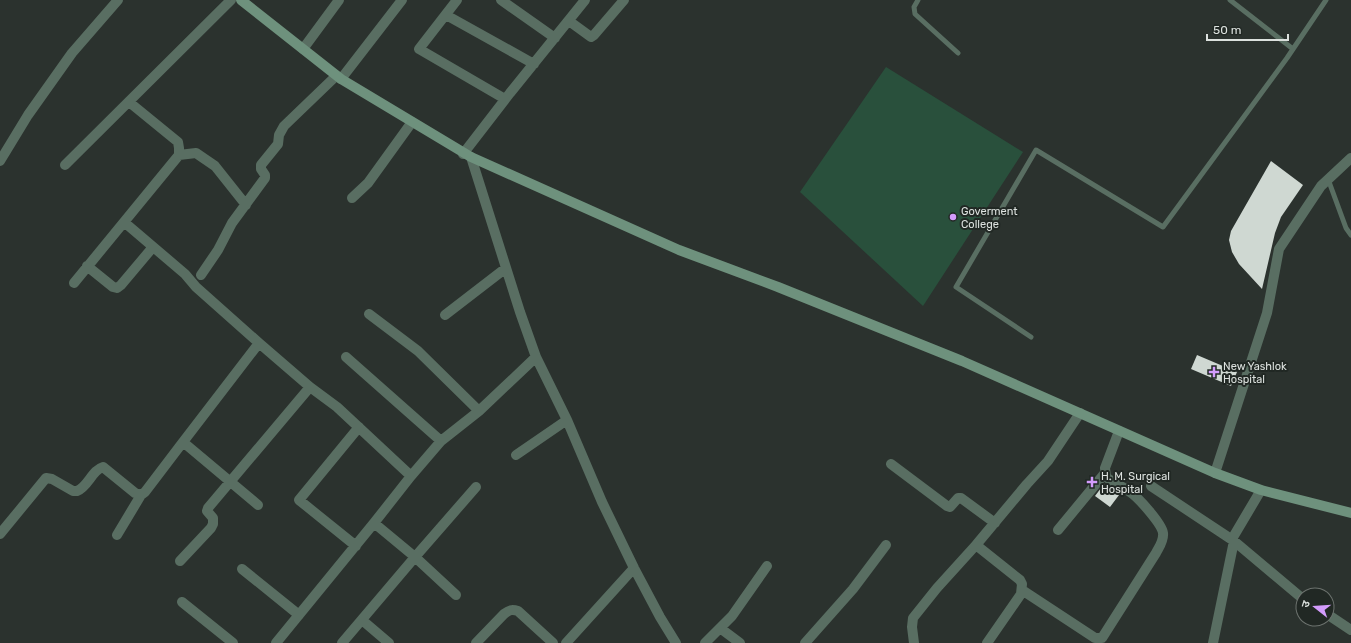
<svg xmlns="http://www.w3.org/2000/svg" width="1351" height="643" font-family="Rubik,'Noto Sans Devanagari',sans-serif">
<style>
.green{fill:#29503c}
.building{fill:#cfd8d2}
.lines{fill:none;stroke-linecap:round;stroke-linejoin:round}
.lane{stroke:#596e62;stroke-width:5}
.street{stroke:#596e62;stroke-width:10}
.secondary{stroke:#6e917d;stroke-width:10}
.poi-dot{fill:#d39cfc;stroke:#212824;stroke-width:1.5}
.labels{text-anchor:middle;stroke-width:4;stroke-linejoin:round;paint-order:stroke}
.poi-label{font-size:11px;fill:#dce1de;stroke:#212824;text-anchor:start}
</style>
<rect width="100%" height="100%" fill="#2b322e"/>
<path class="green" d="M886 67 1023 152 923 306 800 192Z"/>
<path class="building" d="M1271 161 1303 185 1281 217 1275 233 1262 289 1239 264 1232 252 1229 240 1231 231Z
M1197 355 1237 372 1231 386 1191 369Z
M1104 484 1119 495 1110 507 1095 496Z"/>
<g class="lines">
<path class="lane" d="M918 0 914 7 915 14 958 53
M1230 0 1293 49
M1328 179 1346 228 1351 235
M1031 337 956 287 1036 150 1163 227 1287 58 1326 0"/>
<path class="street" d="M457 0 419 49 505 99
M501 0 555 38
M446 15 534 64
M569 21 591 37 594 35 624 0
M303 49 339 0
M341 79 402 0
M463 154 510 93 585 0
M179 155 196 153 215 166 246 205
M471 157 520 312 536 357 567 420 602 502 634 568 660 617 676 643
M0 161 28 115 72 53 118 0
M65 165 231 0
M352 198 368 183 412 122
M124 222 185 274 196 287 259 343 310 387 337 407 411 476
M87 266 113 287 117 288 121 285 153 247
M201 275 218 250 232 223 265 178V175L261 169V165L278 144 279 135 284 126 336 76
M74 283 179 155V148L178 142 129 102
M369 314 418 351 479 411
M445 315 506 268
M346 357 441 441
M516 455 567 420
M891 464 947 506 950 507 958 498H961L995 523
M1215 473 1267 313 1279 249 1321 186 1351 158
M1151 486 1234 541 1303 599
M258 505 183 442 259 343
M374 523 415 557 456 595
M1058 530 1105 473
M0 534 46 478 52 479 73 491H77C88 487 92 470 103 467L135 493 141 495 145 492 183 442
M117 535 141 495
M976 545 1020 580 1022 584 1021 594 987 643
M356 546 299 500 359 427
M180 561 211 528 213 524V518L207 511 208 508 310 387
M242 569 299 615
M1022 590 1095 638H1102L1156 553C1159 547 1164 541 1163 533 1162 524 1138 497 1130 492 1122 486 1113 483 1106 477L1105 468 1119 431
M182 602 233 643
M1327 614 1351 630
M362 620 389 643
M720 628 740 643
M276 643 374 523 411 476 441 441 479 411 536 357
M342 643 415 557 476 487
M476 643 504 614C509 610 512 609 518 611L553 643
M566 643 634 568
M705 643 732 616 767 566
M805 643 853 589 886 545
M914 643 912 627 913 618 937 588 976 545 1027 484 1048 461 1080 413
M1213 643 1234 541 1232 539 1261 490"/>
<path class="secondary" d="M241 0 341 79 471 157 679 250 778 287 962 361 1215 473 1261 490 1351 513"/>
</g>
<g class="poi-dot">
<circle cx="953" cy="217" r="4"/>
<path d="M1212 366h4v4h4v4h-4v4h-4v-4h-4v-4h4z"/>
<path d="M1090 476h4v4h4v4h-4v4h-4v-4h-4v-4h4z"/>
</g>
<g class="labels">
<g class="poi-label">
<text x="961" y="215">Goverment<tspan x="961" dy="13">College</tspan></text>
<text x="1223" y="370">New Yashlok<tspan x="1223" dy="13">Hospital</tspan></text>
<text x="1101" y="480">H. M. Surgical<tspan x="1101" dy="13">Hospital</tspan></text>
</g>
</g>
<g transform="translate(1315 607) rotate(287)"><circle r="19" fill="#212824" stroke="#6c726e"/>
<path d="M0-3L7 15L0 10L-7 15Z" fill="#d39cfc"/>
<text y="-6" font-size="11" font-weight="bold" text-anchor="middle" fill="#dce1de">उ</text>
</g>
<path d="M1207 34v6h81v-6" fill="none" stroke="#dce1de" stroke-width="2"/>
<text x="1213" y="34" font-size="12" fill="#dce1de" stroke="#212824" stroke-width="3" paint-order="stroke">50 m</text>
</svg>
